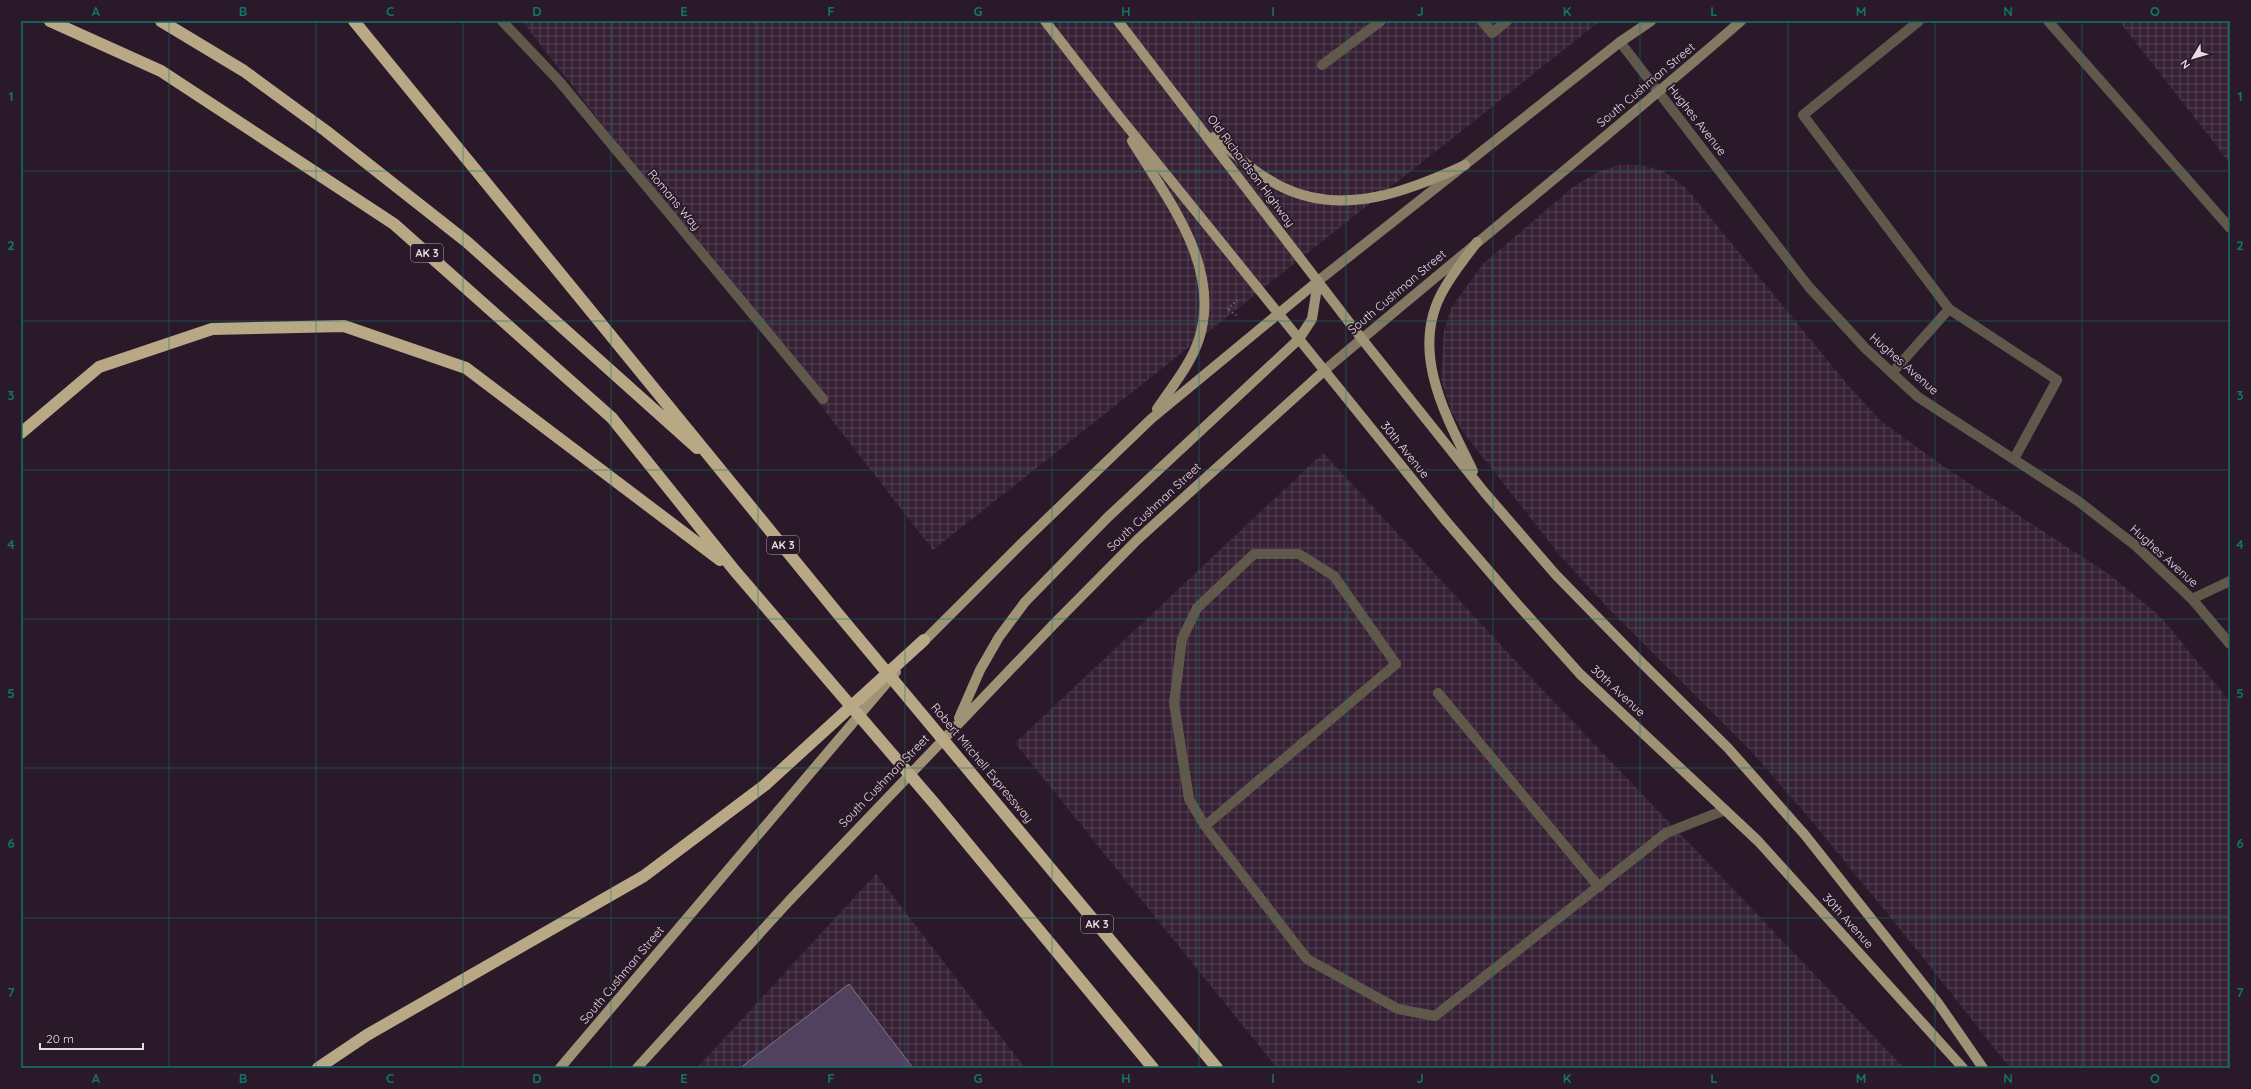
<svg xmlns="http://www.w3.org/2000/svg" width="2251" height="1089" font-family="Quicksand,sans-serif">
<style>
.industrial{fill:url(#industrial-grid)}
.building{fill:#50415e;stroke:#7f748a}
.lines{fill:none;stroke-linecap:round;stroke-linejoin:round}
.path{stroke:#7c6e7b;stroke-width:2.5;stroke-dasharray:1 3;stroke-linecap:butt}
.lane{stroke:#60594b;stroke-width:10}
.street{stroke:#60594b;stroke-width:10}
.secondary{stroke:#837963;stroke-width:10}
.primary{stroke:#9f9275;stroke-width:10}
.highway{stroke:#b8a885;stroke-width:12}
.grid{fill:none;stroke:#0f766e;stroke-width:1;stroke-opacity:0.55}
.labels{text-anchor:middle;stroke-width:4;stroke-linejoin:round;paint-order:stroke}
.shield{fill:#2a1a29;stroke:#aea2ad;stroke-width:1}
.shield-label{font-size:11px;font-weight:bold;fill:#e7dce6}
.street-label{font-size:12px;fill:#e7dce6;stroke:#2a1a29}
.neatline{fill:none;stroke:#0f766e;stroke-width:1.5}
.grid-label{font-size:13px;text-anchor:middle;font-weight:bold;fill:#0f766e}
</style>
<defs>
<pattern id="industrial-grid" width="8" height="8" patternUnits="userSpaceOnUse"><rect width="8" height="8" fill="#372235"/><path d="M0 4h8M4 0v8" fill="none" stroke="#544252"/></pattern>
</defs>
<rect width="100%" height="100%" fill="#2a1a29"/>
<path class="industrial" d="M522 21H1600L933 550Z
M2119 21H2230V163Z
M1618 165H1642L1663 171 1686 188 1852 390 1882 422 1943 466 2110 575 2161 617 2230 702V1068H2010L1917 950 1811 820 1750 750 1607 607 1559 554 1463 432 1451 411 1441 379 1444 331 1451 308 1483 264 1573 187 1598 172Z
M1323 453 1534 681 1904 1068H1277L1015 743Z
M876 874 1025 1068H697Z"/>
<path class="building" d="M849 984 913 1068H740Z"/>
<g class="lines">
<path class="path" d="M1228 309 1237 300
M1229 310 1238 317"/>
<path class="lane" d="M1482 21 1492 33 1507 21
M2048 21 2230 228
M1322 65 1381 21
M1949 309 2057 380 2014 459
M1892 373 1949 309 1803 115 1919 21
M2192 599 2230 581
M1438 693 1599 887
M1205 826 1189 799 1174 703 1182 639 1197 608 1254 554H1299L1334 576 1396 664 1205 826 1307 959 1398 1009 1435 1016 1666 833 1725 810"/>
<path class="street" d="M502 21 559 81 823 399
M1620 42 1809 287 1865 348 1918 397 2078 501 2136 546 2192 599 2230 644"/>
<path class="secondary" d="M1318 281 1620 42 1651 21
M1325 370C1463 253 1604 140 1741 21"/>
<path class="primary" d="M1045 21 1114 110 1446 521 1519 606 1580 674 1758 841 1963 1068
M1118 21 1362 339 1485 493 1556 575 1639 660 1728 748 1805 835 1938 1003 1983 1068
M1214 137C1236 155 1257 175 1282 187 1343 217 1409 191 1465 165
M1132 141C1168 200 1222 267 1199 339 1191 364 1171 388 1157 409
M1473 471C1446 416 1408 350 1444 289 1453 273 1466 257 1477 242
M920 645 1023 542 1151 419 1318 281
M959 718 980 670 999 637 1025 602 1108 517 1299 339 1312 319 1318 281
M560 1068 896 672
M637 1068 789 901 1053 625 1137 540 1325 370"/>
<path class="highway" d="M50 21 161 71 394 224 612 418 735 571 934 803 1153 1068
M161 21 244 71 326 131 467 242 697 448
M354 21 839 615 1217 1068
M21 433 99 367 212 329 344 326 466 368 720 560
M318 1068 367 1035 644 876 765 785 924 640"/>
</g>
<path class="grid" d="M169 21V1068M316 21V1068M463 21V1068M611 21V1068M758 21V1068M905 21V1068M1052 21V1068M1199 21V1068M1346 21V1068M1493 21V1068M1640 21V1068M1788 21V1068M1935 21V1068M2082 21V1068M21 171H2230M21 321H2230M21 470H2230M21 619H2230M21 768H2230M21 918H2230"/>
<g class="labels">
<g class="shield">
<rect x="411" y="244" width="32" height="18" rx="3"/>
<rect x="767" y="536" width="32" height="18" rx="3"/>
<rect x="1081" y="915" width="32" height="18" rx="3"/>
</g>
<g class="shield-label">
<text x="427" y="257">AK 3</text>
<text x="783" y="549">AK 3</text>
<text x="1097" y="928">AK 3</text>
</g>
<g class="street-label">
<text transform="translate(1646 85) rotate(-40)" y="4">South Cushman Street</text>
<text transform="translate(1697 120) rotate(52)" y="4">Hughes Avenue</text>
<text transform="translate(1251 171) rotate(53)" y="4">Old Richardson Highway</text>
<text transform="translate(674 200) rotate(50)" y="4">Romans Way</text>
<text transform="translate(1397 292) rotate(-40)" y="4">South Cushman Street</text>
<text transform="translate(1904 364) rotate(41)" y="4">Hughes Avenue</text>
<text transform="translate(1405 450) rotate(51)" y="4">30th Avenue</text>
<text transform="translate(1154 507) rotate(-43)" y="4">South Cushman Street</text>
<text transform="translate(2164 556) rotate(42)" y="4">Hughes Avenue</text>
<text transform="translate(1618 691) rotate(43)" y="4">30th Avenue</text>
<text transform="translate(982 763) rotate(50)" y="4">Robert Mitchell Expressway</text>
<text transform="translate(884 781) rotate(-46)" y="4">South Cushman Street</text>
<text transform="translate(1848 921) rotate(48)" y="4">30th Avenue</text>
<text transform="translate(622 975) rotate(-50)" y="4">South Cushman Street</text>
</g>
</g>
<rect width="2251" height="1089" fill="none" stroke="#2a1a29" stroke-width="44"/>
<g transform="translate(2193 58) rotate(232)" stroke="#2a1a29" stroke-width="3" paint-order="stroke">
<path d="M0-3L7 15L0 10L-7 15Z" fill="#e7dce6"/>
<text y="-6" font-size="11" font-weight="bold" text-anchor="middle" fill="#e7dce6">N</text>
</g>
<path d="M40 1043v6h103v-6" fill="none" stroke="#e7dce6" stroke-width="2"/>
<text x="46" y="1043" font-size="12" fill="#e7dce6" stroke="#2a1a29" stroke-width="3" paint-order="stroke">20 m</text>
<rect x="22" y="22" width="2207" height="1045" class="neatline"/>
<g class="grid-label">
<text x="96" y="16">A</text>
<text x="243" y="16">B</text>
<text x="390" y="16">C</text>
<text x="537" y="16">D</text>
<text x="684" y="16">E</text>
<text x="831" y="16">F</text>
<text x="978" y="16">G</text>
<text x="1126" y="16">H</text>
<text x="1273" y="16">I</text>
<text x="1420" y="16">J</text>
<text x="1567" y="16">K</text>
<text x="1714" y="16">L</text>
<text x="1861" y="16">M</text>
<text x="2008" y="16">N</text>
<text x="2155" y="16">O</text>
<text x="11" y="101">1</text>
<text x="2240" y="101">1</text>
<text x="11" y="250">2</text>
<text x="2240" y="250">2</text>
<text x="11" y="400">3</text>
<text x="2240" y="400">3</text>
<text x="11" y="549">4</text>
<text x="2240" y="549">4</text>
<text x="11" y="698">5</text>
<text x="2240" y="698">5</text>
<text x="11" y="848">6</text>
<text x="2240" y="848">6</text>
<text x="11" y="997">7</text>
<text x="2240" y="997">7</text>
<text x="96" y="1083">A</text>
<text x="243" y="1083">B</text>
<text x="390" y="1083">C</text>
<text x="537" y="1083">D</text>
<text x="684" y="1083">E</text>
<text x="831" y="1083">F</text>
<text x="978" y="1083">G</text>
<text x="1126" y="1083">H</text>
<text x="1273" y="1083">I</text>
<text x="1420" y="1083">J</text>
<text x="1567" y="1083">K</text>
<text x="1714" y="1083">L</text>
<text x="1861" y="1083">M</text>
<text x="2008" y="1083">N</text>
<text x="2155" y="1083">O</text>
</g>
</svg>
